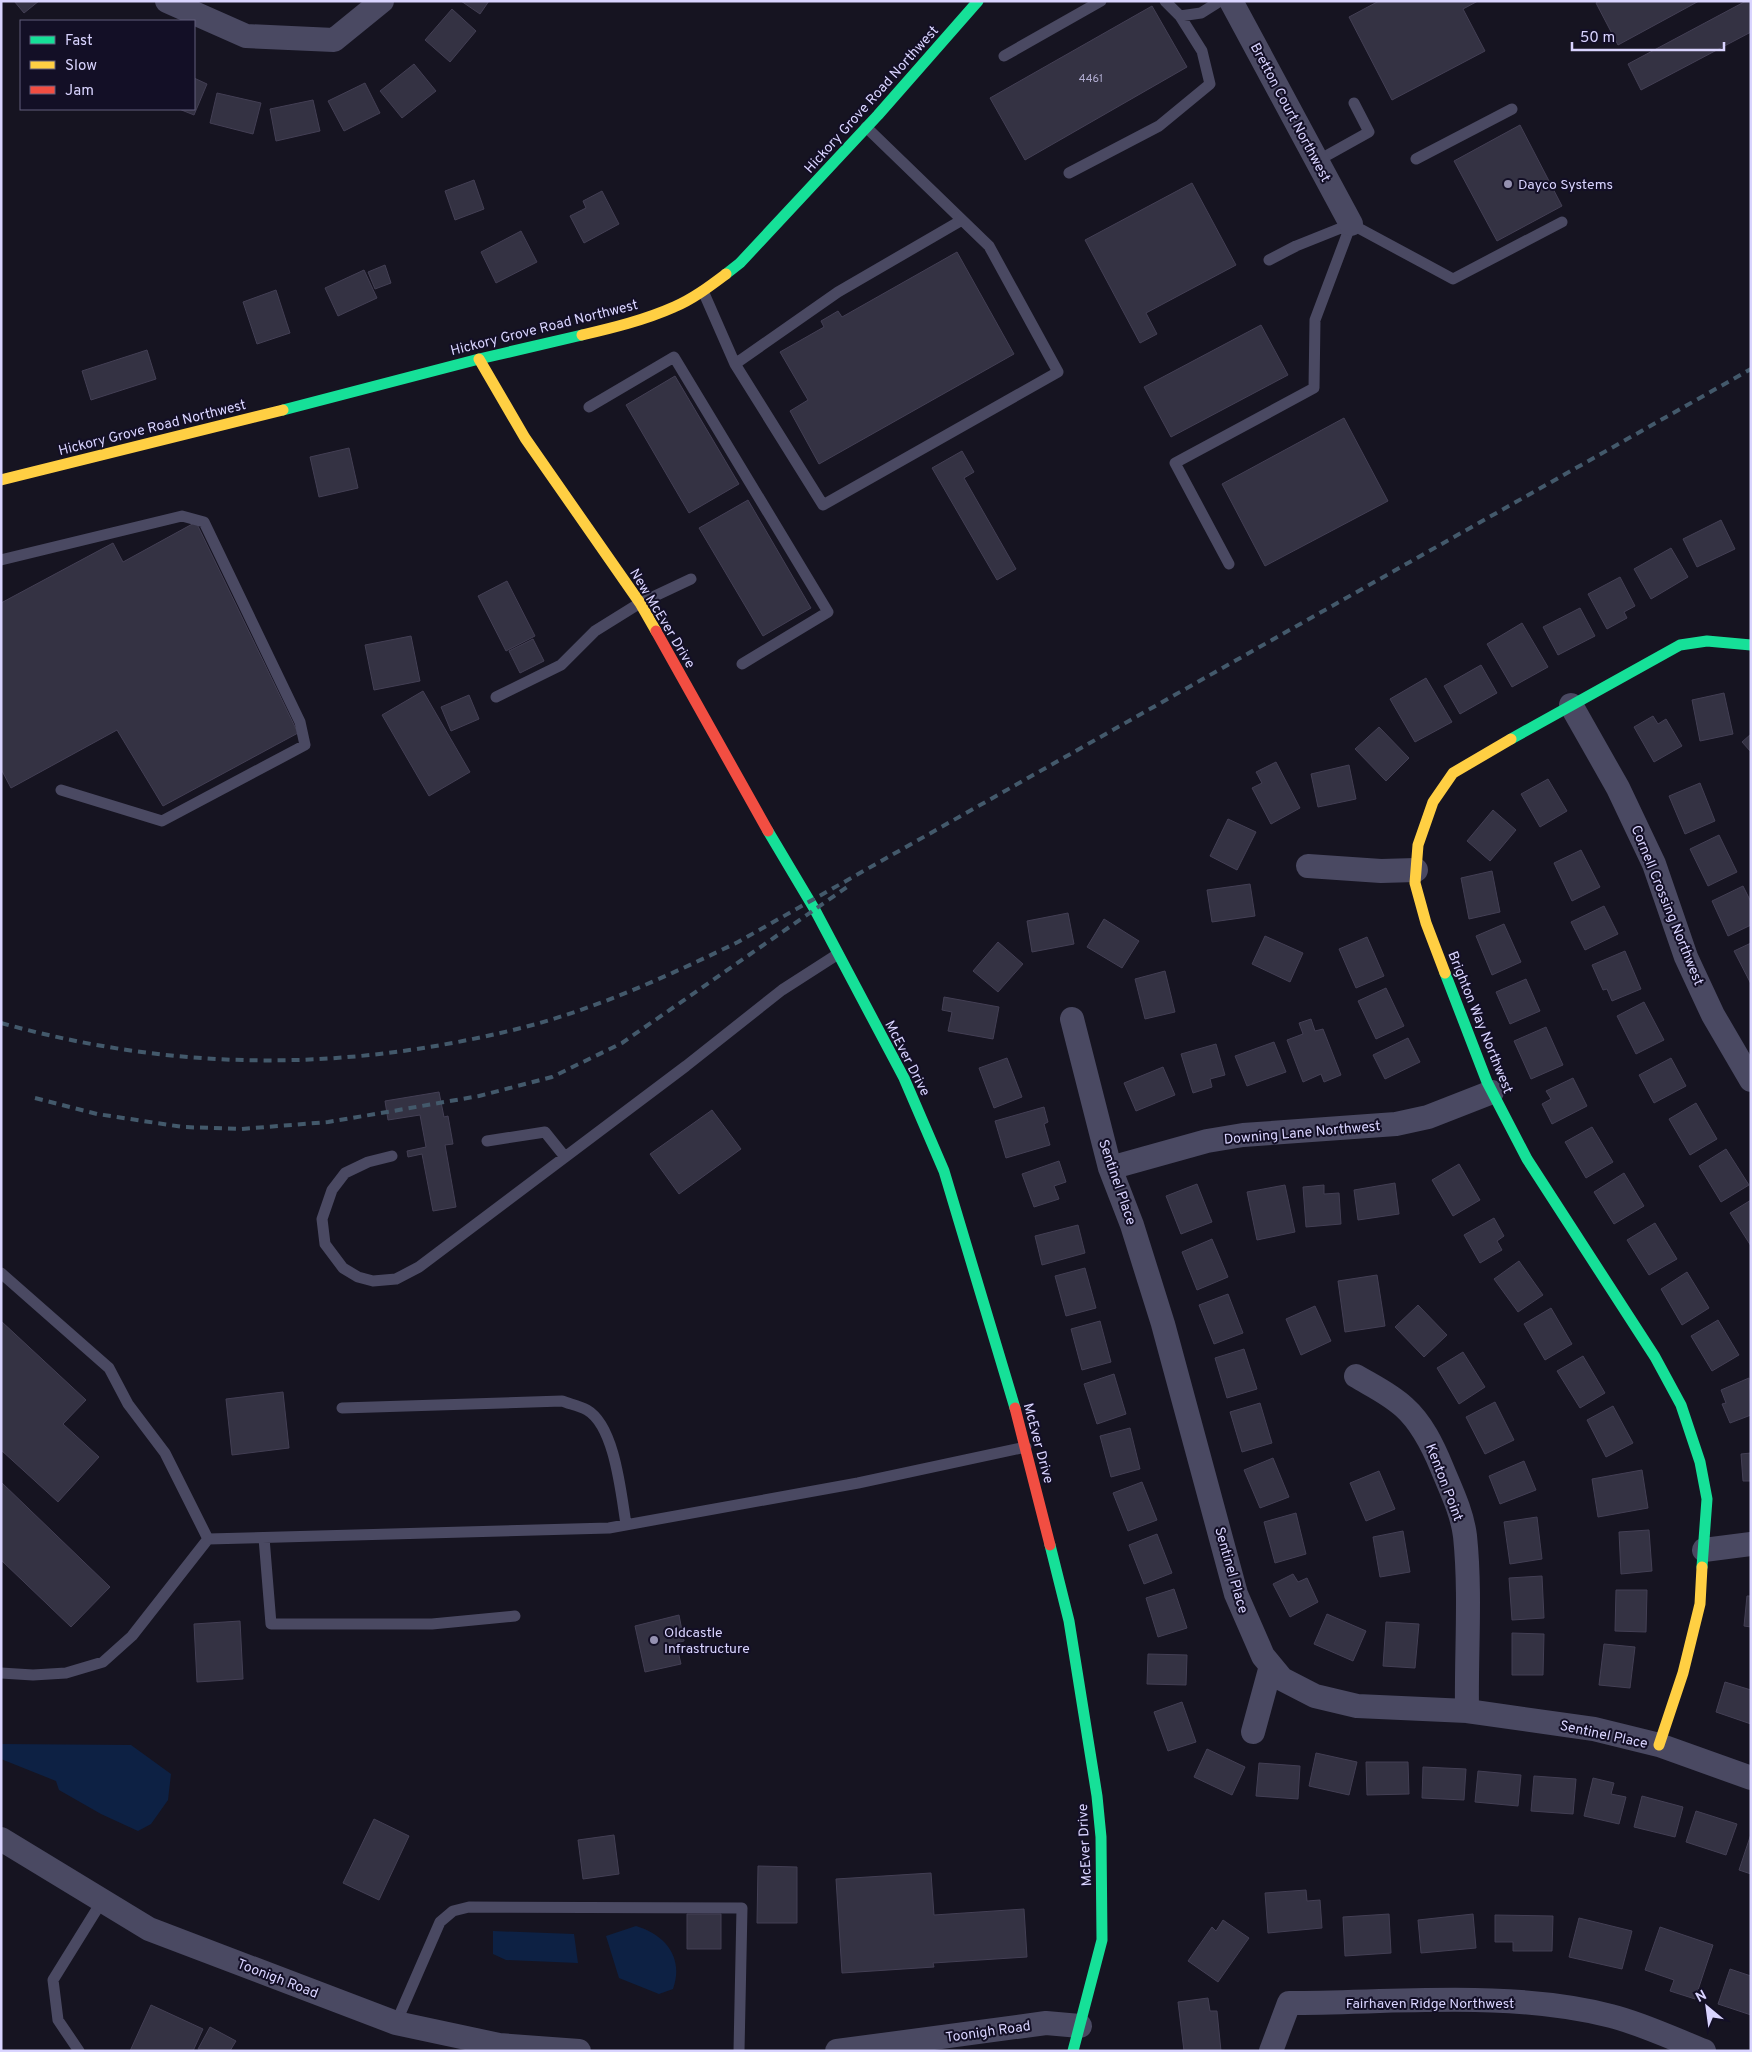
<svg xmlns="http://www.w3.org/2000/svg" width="1752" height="2052" font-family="Overpass,sans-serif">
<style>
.water{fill:#0d2144}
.building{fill:#343243;stroke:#433f54}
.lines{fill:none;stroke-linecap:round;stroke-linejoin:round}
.lane{stroke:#4a4962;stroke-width:11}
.street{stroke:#4a4962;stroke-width:24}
.fast{stroke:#16e098;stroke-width:11}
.slow{stroke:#ffcf43;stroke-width:11}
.jam{stroke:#f24e42;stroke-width:11}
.rail{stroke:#43596b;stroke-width:4;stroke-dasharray:8 6;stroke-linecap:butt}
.poi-dot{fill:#9591b1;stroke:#130f26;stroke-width:2}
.labels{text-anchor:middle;stroke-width:4;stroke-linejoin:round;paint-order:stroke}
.number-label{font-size:11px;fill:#b0acd0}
.street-label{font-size:14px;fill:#d9d4ff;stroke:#130f26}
.poi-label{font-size:14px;fill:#d9d4ff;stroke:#130f26;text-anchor:start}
</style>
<rect width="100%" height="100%" fill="#161421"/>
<path class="water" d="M1 1744 131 1745 171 1774 168 1800 151 1824 138 1831 101 1814 59 1790 56 1781 1 1759Z
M636 1926C666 1935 684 1958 673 1989L659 1994 619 1978 606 1936Z
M493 1931 574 1934 578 1963 506 1960 493 1954Z"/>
<path class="building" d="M14 1H39L24 13Z
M461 1H489L480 14Z
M1379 1H1478L1463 9 1485 51 1392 100 1349 17Z
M1599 1H1699L1618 45 1596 3Z
M1746 1H1751V32L1641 90 1628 64Z
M1152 6 1187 67 1025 160 990 98Z
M452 9 476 31 450 62 425 40Z
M414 64 436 91 402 118 380 91Z
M194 78 207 84 194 115 179 109H194Z
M365 83 380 113 344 131 328 101Z
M217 93 261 103 253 134 210 123Z
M313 100 320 131 276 141 270 109Z
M1520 125 1562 206 1497 241 1454 161Z
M474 180 484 209 455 220 445 191Z
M1192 183 1236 265 1146 313 1157 334 1140 343 1085 240Z
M602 191 619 224 584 243 570 216 586 208 583 201Z
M521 231 537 262 496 283 481 252Z
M957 252 1014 354 819 464 790 411 808 400 780 352 824 327 821 321 838 311 842 317Z
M385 265 391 283 375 289 368 272Z
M364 270 377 298 338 316 325 288Z
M276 290 290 333 257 344 243 302Z
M1261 325 1288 375 1171 437 1144 387Z
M147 350 156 379 91 400 82 371Z
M675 376 739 484 689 513 626 405Z
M1344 418 1388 501 1265 566 1222 484Z
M349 448 358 488 319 497 310 457Z
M962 451 974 472 964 478 1016 569 997 580 932 468Z
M748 500 811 608 763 636 699 528Z
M1721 520 1735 549 1697 567 1683 539Z
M196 522 298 733 163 806 117 730 11 788 1 769V603L113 543 123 562Z
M1671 548 1688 577 1651 599 1634 569Z
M1620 577 1635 606 1624 612 1627 618 1607 629 1588 594Z
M507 581 535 636 506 651 478 596Z
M1580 608 1595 636 1558 655 1543 627Z
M1522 623 1548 667 1512 687 1487 644Z
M411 636 420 681 374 690 365 645Z
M533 639 544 661 520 673 509 651Z
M1481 665 1497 693 1460 714 1444 686Z
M1426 678 1452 722 1415 742 1390 699Z
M423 691 470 772 429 796 382 715Z
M1724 693 1733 734 1700 741 1692 700Z
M469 695 479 719 451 731 441 707Z
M1653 716 1658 724 1666 719 1682 746 1654 762 1634 727Z
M1379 727 1409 758 1386 781 1355 749Z
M1751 734V752L1742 742Z
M1276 762 1300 808 1271 824 1252 788 1262 783 1256 772Z
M1349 765 1356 799 1318 807 1311 774Z
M1548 779 1567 811 1540 827 1521 794Z
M1700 783 1715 821 1685 834 1669 796Z
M1493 810 1516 830 1490 861 1467 841Z
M1228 819 1256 832 1237 870 1210 856Z
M1719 835 1737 872 1708 886 1690 849Z
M1581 850 1600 887 1572 901 1554 863Z
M1492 871 1500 912 1469 919 1461 878Z
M1250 884 1255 916 1212 922 1207 890Z
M1743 886 1751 902V925L1728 936 1712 901Z
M1604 906 1618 934 1585 950 1571 922Z
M1068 913 1074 944 1032 952 1027 921Z
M1104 919 1139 941 1122 968 1087 947Z
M1504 924 1521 962 1492 975 1476 936Z
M1265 936 1303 953 1290 982 1252 964Z
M1367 937 1384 976 1356 988 1339 949Z
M998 942 1023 964 998 992 973 971Z
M1751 943V984L1734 951Z
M1625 951 1641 989 1612 1001 1607 989 1603 990 1592 965Z
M1165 971 1175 1012 1145 1019 1135 979Z
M1526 979 1540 1011 1510 1024 1496 992Z
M1386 988 1404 1026 1376 1039 1358 1001Z
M944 997 999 1007 993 1039 948 1031 952 1012 942 1010Z
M1644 1002 1664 1040 1636 1054 1617 1016Z
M1311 1019 1315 1031 1323 1029 1341 1075 1324 1082 1321 1074 1303 1082 1287 1040 1303 1034 1299 1023Z
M1546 1027 1563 1065 1531 1079 1514 1041Z
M1408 1038 1420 1062 1385 1079 1373 1055Z
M1274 1042 1286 1072 1247 1086 1235 1056Z
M1216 1044 1225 1075 1210 1079 1212 1087 1193 1093 1181 1054Z
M1007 1058 1022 1097 994 1108 979 1068Z
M1671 1058 1686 1086 1654 1103 1639 1075Z
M1163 1067 1175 1095 1136 1111 1124 1083Z
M1573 1078 1587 1106 1552 1124 1542 1104 1551 1099 1546 1091Z
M439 1092 444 1117 448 1116 453 1144 445 1145 456 1207 433 1211 422 1154 408 1157 407 1151 426 1147 420 1115 388 1120 385 1101Z
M1696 1103 1717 1139 1690 1155 1669 1119Z
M1044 1107 1048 1122 1044 1124 1050 1145 1006 1158 995 1121Z
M712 1110 741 1149 679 1194 650 1154Z
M1592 1127 1613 1162 1586 1178 1565 1142Z
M1726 1149 1749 1185 1721 1202 1699 1166Z
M1059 1161 1066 1182 1054 1186 1059 1199 1034 1207 1022 1174Z
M1459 1164 1480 1200 1453 1216 1432 1180Z
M1624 1173 1644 1206 1614 1224 1594 1192Z
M1395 1183 1399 1214 1358 1220 1354 1190Z
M1197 1184 1212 1222 1181 1234 1166 1196Z
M1285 1185 1295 1232 1257 1240 1247 1192Z
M1324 1185V1194L1339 1193 1341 1224 1306 1227 1303 1187Z
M1751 1200V1246L1730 1213Z
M1494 1218 1504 1236 1497 1241 1502 1250 1480 1263 1464 1235Z
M1655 1223 1677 1259 1649 1275 1627 1240Z
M1078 1225 1085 1253 1042 1265 1035 1236Z
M1212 1239 1228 1277 1197 1290 1182 1252Z
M1519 1261 1543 1295 1518 1312 1494 1279Z
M1085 1268 1096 1308 1066 1316 1055 1276Z
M1687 1272 1709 1308 1682 1325 1661 1289Z
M1377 1275 1385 1326 1345 1332 1338 1281Z
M1228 1294 1243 1333 1214 1344 1199 1305Z
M1418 1305 1447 1335 1424 1357 1395 1327Z
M1315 1306 1331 1341 1301 1355 1286 1319Z
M1551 1308 1572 1344 1545 1360 1524 1324Z
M1718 1320 1739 1355 1712 1371 1691 1336Z
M1 1321 86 1400 63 1424 99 1457 58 1502 1 1450Z
M1100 1321 1111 1362 1082 1370 1071 1329Z
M1244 1349 1257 1389 1227 1398 1215 1358Z
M1463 1352 1485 1387 1459 1404 1437 1368Z
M1583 1356 1605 1393 1580 1408 1557 1371Z
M1114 1374 1126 1414 1097 1424 1084 1384Z
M1749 1378 1751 1415 1730 1423 1722 1404 1726 1403 1721 1390Z
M283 1392 289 1448 232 1455 226 1399Z
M1495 1402 1514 1440 1485 1454 1466 1417Z
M1260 1403 1272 1443 1242 1452 1230 1412Z
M1613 1406 1633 1443 1606 1457 1587 1420Z
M1130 1428 1140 1469 1111 1477 1100 1436Z
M1751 1453V1481H1743L1741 1454Z
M1273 1458 1289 1497 1260 1508 1244 1470Z
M1524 1461 1536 1490 1500 1504 1489 1476Z
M1642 1470 1648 1508 1598 1517 1592 1479Z
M1379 1471 1395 1509 1366 1521 1350 1483Z
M1 1482 110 1587 71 1627 1 1560Z
M1142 1482 1157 1520 1128 1531 1113 1493Z
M1296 1513 1306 1554 1275 1563 1264 1522Z
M1537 1517 1542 1559 1510 1564 1504 1522Z
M1649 1530 1652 1571 1621 1574 1619 1532Z
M1403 1531 1410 1572 1380 1577 1373 1537Z
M1157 1534 1172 1573 1144 1584 1129 1545Z
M1293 1574 1298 1582 1307 1578 1318 1602 1290 1617 1273 1584Z
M1542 1576 1544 1618 1512 1620 1509 1578Z
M1174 1589 1187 1628 1158 1637 1146 1598Z
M1616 1590H1647L1646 1632 1615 1631Z
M1747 1596H1751V1627L1744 1626Z
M1327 1614 1366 1631 1353 1661 1314 1644Z
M679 1615 684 1641 676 1643 681 1664 645 1672 635 1626Z
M240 1621 243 1679 197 1682 194 1624Z
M1386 1622 1419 1624 1415 1668 1383 1666Z
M1512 1633 1544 1634 1543 1675H1512Z
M1604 1644 1635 1647 1630 1688 1599 1685Z
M1148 1654 1187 1655 1186 1685 1147 1684Z
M1725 1682 1751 1690V1724L1716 1712Z
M1182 1702 1196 1742 1168 1751 1154 1712Z
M1207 1749 1245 1767 1232 1795 1194 1777Z
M1316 1753 1357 1762 1349 1795 1309 1786Z
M1366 1762H1408L1409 1794 1367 1795Z
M1259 1763 1300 1766 1298 1799 1256 1796Z
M1423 1767 1466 1769 1464 1800 1422 1798Z
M1478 1771 1521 1775 1518 1806 1475 1802Z
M1534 1776 1576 1779 1573 1814 1531 1811Z
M1593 1778 1614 1783 1611 1794 1626 1797 1619 1824 1584 1816Z
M1642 1796 1683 1807 1675 1837 1634 1827Z
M1696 1811 1737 1824 1726 1855 1686 1842Z
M374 1819 409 1836 379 1900 343 1883Z
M1751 1834V1874L1739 1870Z
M614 1835 619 1874 583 1879 578 1840Z
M758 1866 797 1867V1923H757Z
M931 1873 934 1915 1024 1909 1027 1957 933 1963 934 1967 842 1973 836 1879Z
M1306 1890 1307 1901 1320 1900 1322 1928 1268 1933 1265 1893Z
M687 1914H721V1949H687Z
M1389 1914 1391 1953 1345 1956 1343 1917Z
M1473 1914 1476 1948 1421 1953 1418 1920Z
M1495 1915 1553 1916 1552 1951H1513V1942H1495Z
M1579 1918 1632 1931 1622 1969 1569 1957Z
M1223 1920 1249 1938 1218 1982 1188 1961 1212 1927 1216 1931Z
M1660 1927 1713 1945 1695 1999 1670 1991 1674 1980 1645 1970Z
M1730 1969 1751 1976V2015L1718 2004Z
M1208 1998 1210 2011H1217L1221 2051H1184L1178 2002Z
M151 2005 203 2029 193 2051H130Z
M210 2027 236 2041 230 2051 198 2049Z"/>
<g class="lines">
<path class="lane" d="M1165 1 1180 16 1201 13 1220 1
M1004 56 1101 1
M1416 159 1512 109
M1317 161 1369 132 1354 103
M1069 173 1159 126 1210 84 1202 51 1180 16
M1351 224 1453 279 1562 222
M1269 260 1296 246 1351 224
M703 291 735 364 823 505 1058 372 989 246 866 127
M735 364 838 292 962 220
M589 407 674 357 828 612 742 664
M1 560 182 516 204 522 300 722 305 745 162 821 61 790
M1229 564 1175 463 1314 388 1315 320 1351 224
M496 697 561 665 595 631 640 603 691 579
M487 1141 545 1132 565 1157
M392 1156 368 1162 345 1173 332 1190 322 1219 325 1244 343 1268 358 1277 373 1281 396 1279 419 1267 686 1066 782 990 838 954
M1 1273 109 1368 128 1404 165 1453 208 1539
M342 1408 562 1401C570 1404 580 1406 587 1410 615 1426 621 1494 626 1524
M264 1538 271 1624H432L515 1616
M208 1539 609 1528 858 1483 1026 1447
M1 1673 33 1675 66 1673 103 1662 132 1636 208 1539
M396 2023 440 1922 453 1911 469 1907 742 1908 739 2051
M79 2051 58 2020 53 1980 102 1901"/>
<path class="street" d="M167 1 246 36 334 40 382 1
M1231 1 1351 224
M1571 705 1618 788 1654 864 1686 957 1713 1015 1751 1080
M1308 866 1381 871 1416 870
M1072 1019 1110 1168 1132 1225 1163 1324 1236 1594 1263 1656 1282 1679 1315 1696 1357 1706 1467 1711 1594 1729 1659 1745 1751 1778
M1110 1168 1207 1141 1243 1135 1396 1124 1428 1117 1492 1092
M1356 1376C1373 1386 1390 1394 1404 1407 1422 1423 1433 1446 1442 1468 1451 1490 1462 1512 1465 1536 1471 1594 1466 1653 1467 1711
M1704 1550 1751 1544
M1253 1732 1271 1666
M1 1839 149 1929 396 2023 499 2045 579 2051
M837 2051 1046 2023 1080 2026
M1271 2051 1289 2003C1391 2003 1513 1990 1611 2016 1643 2024 1674 2039 1704 2051"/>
<path class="fast" d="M726 274 740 263 878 115 978 1
M283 410 479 359 582 335
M1511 739 1680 645 1707 641 1751 645
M768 831 815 910 904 1078 944 1171 1015 1408
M1445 973 1487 1082 1527 1159 1655 1357 1681 1405 1700 1462 1707 1499 1702 1567
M1050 1545 1069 1621 1097 1796 1101 1837 1102 1940 1073 2051"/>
<path class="slow" d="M582 335C612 328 645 320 674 307 693 299 710 286 726 274
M479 359 525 438 640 603 656 631
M1 480 283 410
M1445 973 1426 923 1415 883 1418 845 1433 802 1453 773 1511 739
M1659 1745 1683 1673 1700 1604 1702 1567"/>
<path class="jam" d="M656 631 768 831
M1015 1408 1050 1545"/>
<path class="rail" d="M1 1023C177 1072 345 1072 521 1028 596 1009 668 976 738 942L1751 369
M35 1098 97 1114 183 1127 241 1129 328 1122 387 1112 479 1096 552 1077 622 1043 850 885"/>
</g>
<g class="poi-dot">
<circle cx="1508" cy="184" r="5"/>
<circle cx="654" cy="1640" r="5"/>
</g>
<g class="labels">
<g class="number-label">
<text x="1091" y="82">4461</text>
</g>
<g class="street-label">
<text transform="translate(871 99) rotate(-48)" y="5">Hickory Grove Road Northwest</text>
<text transform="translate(1291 112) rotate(62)" y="5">Bretton Court Northwest</text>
<text transform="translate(544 327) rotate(-14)" y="5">Hickory Grove Road Northwest</text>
<text transform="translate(152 427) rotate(-14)" y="5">Hickory Grove Road Northwest</text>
<text transform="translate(663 618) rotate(59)" y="5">New McEver Drive</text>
<text transform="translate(1668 905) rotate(68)" y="5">Cornell Crossing Northwest</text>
<text transform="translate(1481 1022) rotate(68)" y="5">Brighton Way Northwest</text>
<text transform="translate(908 1058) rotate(63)" y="5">McEver Drive</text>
<text transform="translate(1302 1132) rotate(-5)" y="5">Downing Lane Northwest</text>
<text transform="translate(1118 1182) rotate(71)" y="5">Sentinel Place</text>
<text transform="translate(1039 1443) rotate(75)" y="5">McEver Drive</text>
<text transform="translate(1445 1482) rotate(69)" y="5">Kenton Point</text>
<text transform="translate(1232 1570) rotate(74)" y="5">Sentinel Place</text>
<text transform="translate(1604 1734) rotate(12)" y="5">Sentinel Place</text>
<text transform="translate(1084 1845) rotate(-93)" y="5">McEver Drive</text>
<text transform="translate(278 1978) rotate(21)" y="5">Toonigh Road</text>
<text x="1430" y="2008">Fairhaven Ridge Northwest</text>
<text transform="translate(988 2031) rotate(-8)" y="5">Toonigh Road</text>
</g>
<g class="poi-label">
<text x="1518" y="189">Dayco Systems</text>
<text x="664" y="1637">Oldcastle<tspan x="664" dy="16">Infrastructure</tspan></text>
</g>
</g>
<rect width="1752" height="2052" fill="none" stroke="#d9d4ff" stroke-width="5"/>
<rect x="20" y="20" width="175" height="90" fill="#130f26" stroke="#625e7d"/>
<rect x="30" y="36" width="25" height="8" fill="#16e098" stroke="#625e7d"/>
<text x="65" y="45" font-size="15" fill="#d9d4ff">Fast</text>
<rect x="30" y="61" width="25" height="8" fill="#ffcf43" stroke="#625e7d"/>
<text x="65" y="70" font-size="15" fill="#d9d4ff">Slow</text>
<rect x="30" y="86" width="25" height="8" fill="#f24e42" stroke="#625e7d"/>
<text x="65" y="95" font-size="15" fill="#d9d4ff">Jam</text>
<g transform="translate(1707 2007) rotate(331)" stroke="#130f26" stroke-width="4" paint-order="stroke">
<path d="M0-4L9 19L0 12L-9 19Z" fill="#d9d4ff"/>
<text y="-8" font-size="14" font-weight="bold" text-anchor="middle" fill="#d9d4ff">N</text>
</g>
<path d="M1572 42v8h152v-8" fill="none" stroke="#d9d4ff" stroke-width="2.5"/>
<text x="1580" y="42" font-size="15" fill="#d9d4ff" stroke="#130f26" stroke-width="4" paint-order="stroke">50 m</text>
</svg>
